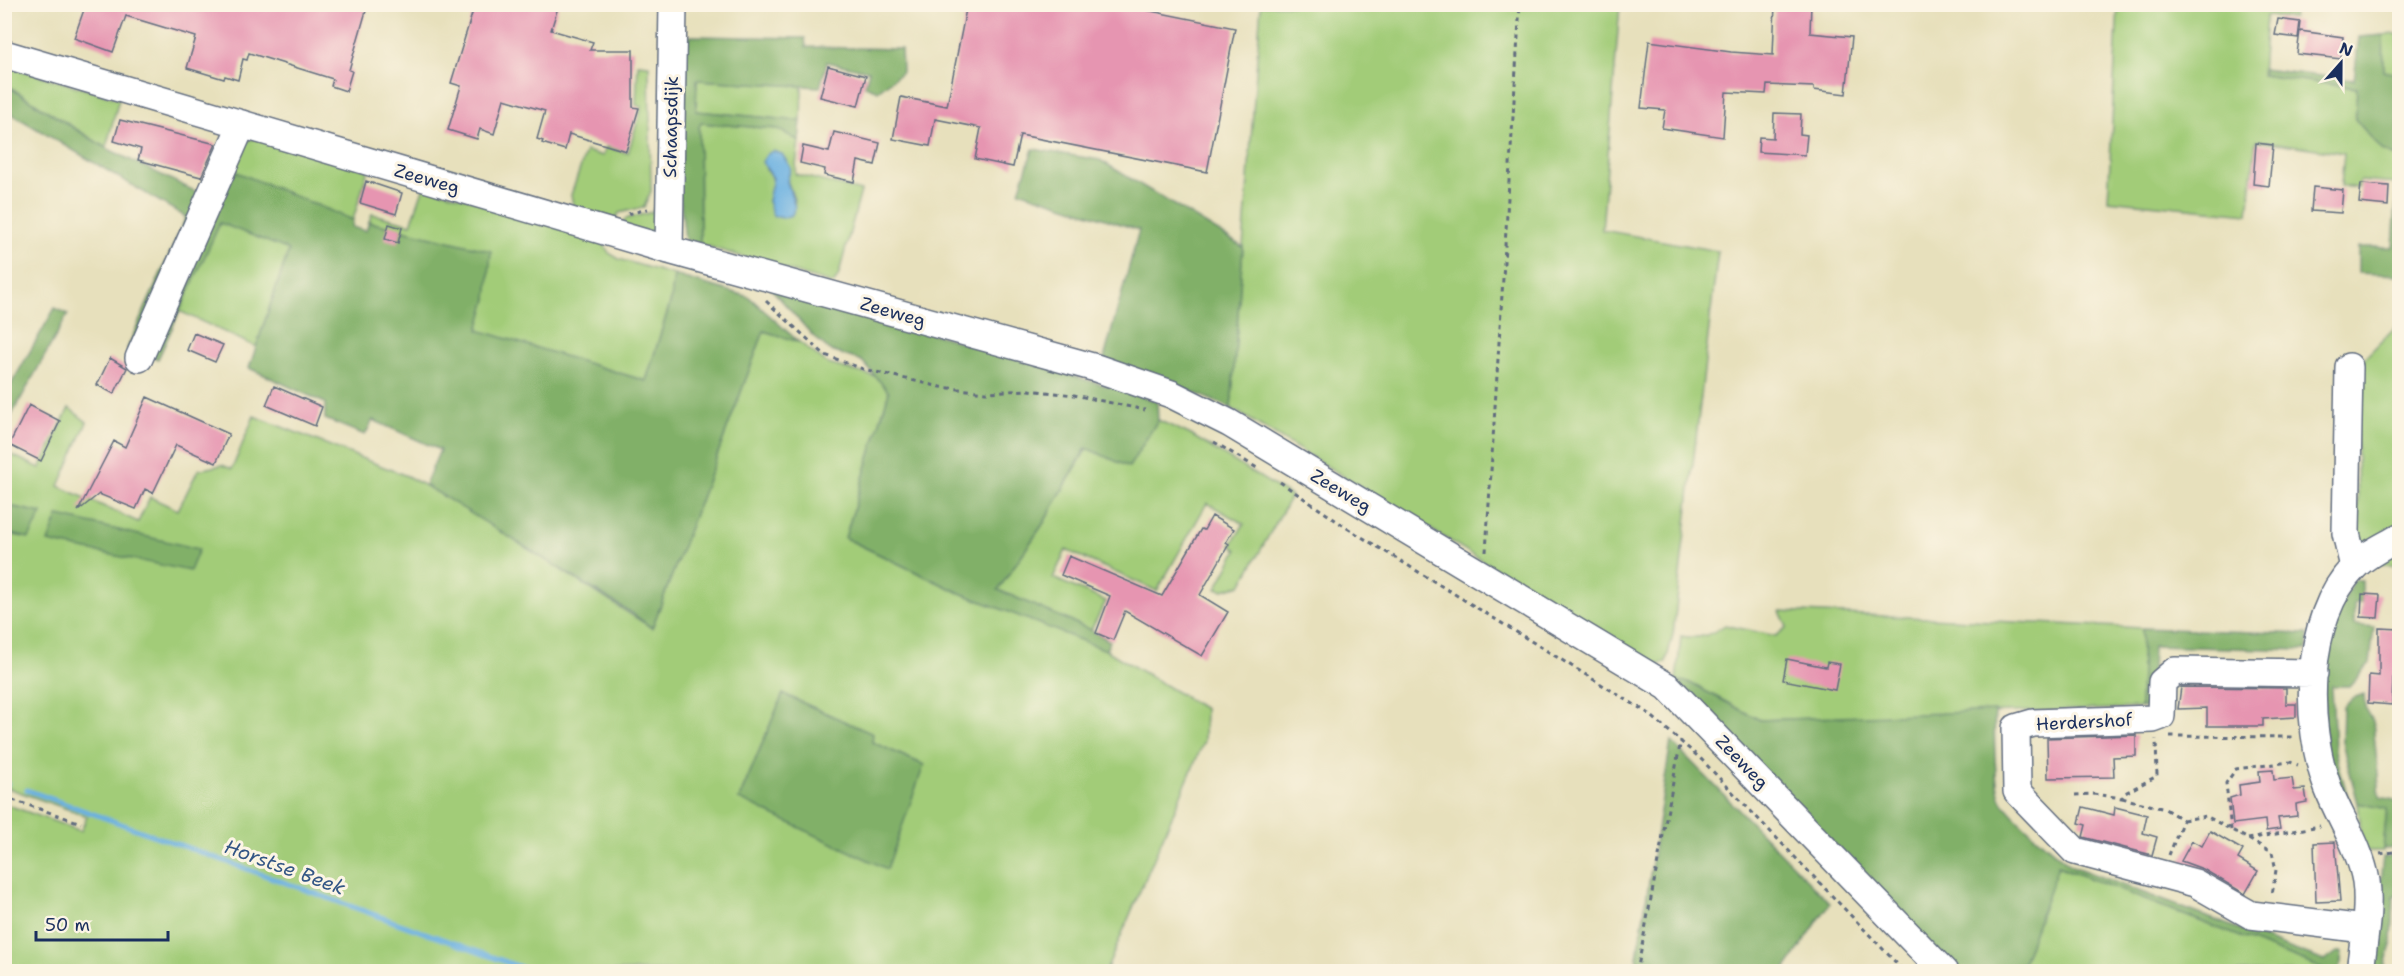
<svg xmlns="http://www.w3.org/2000/svg" width="2404" height="976" font-family="'Shantell Sans',sans-serif">
<style>
.green{fill:#a2cc78;stroke:#5e7e6b;stroke-width:1.5;fill-rule:evenodd}
.forest{fill:#81b068;stroke:#4e7063;stroke-width:1.5}
.water{fill:#6bb0e1;stroke:#4370a0;stroke-width:1.5}
.lines{fill:none;stroke-linecap:round;stroke-linejoin:round}
.stream{stroke:#6bb0e1;stroke-width:5}
.building{fill:#e695b1}
.minor-casing{stroke:#626d7f;stroke-width:30}
.path{stroke:#626d7f;stroke-width:3;stroke-dasharray:4.5 4.5;stroke-linecap:butt}
.minor{stroke:#fff;stroke-width:27}
.labels{text-anchor:middle;stroke-width:6;stroke-linejoin:round;paint-order:stroke}
.street-label{font-size:18px;fill:#1b2f5e;stroke:#fcf5e5}
.water-label{font-size:20px;font-style:italic;fill:#335685;stroke:#fcf5e5}
</style>
<rect width="100%" height="100%" fill="#fcf5e5"/>
<filter id="ink" filterUnits="userSpaceOnUse"><feTurbulence type="fractalNoise" baseFrequency=".0167" numOctaves="2"/><feDisplacementMap in="SourceGraphic" scale="12" xChannelSelector="R" yChannelSelector="G"/><feConvolveMatrix kernelMatrix="1 2 1 2 8 2 1 2 1" color-interpolation-filters="sRGB"/></filter>
<filter id="wash" filterUnits="userSpaceOnUse"><feTurbulence type="fractalNoise" baseFrequency=".008" numOctaves="4" result="noise"/><feDisplacementMap in="SourceGraphic" scale="24" xChannelSelector="R" yChannelSelector="G"/><feGaussianBlur stdDeviation="1.35" result="paint"/><feColorMatrix in="noise" values="0 0 0 0 0 0 0 0 0 0 0 0 0 0 0 0 0 1.4 0 .05"/><feComposite in="paint" operator="in"/></filter>
<g filter="url(#wash)">
<rect width="100%" height="100%" fill="#e7e0bc"/>
<path class="green" d="M1261 5H1620L1602 230 1718 251 1673 634 1666 662 1656 666 1231 408Z
M2118 5H2295L2293 18 2266 16 2262 75 2357 88 2355 119 2382 150 2399 158 2398 184 2360 181 2358 188 2341 186 2344 153 2256 140 2248 214 2108 200Z
M2399 34V74L2384 72 2383 35Z
M638 64 649 65 651 191 644 207 619 213 613 225 574 210 571 195 586 151 603 156 606 147 628 153 642 107 636 105Z
M4 65 119 99 106 148 5 84Z
M697 80 802 86 801 121 695 111Z
M701 123 778 129 799 141 795 174 861 191 838 277 833 284 700 244 699 126ZM765 169 786 177 795 202 768 201C772 187 778 179 765 169Z
M257 137 368 170 353 220 229 169 239 144Z
M424 186 600 237 609 253 619 259 674 275 671 300 646 381 477 330 487 299 490 251 369 222 372 214 411 224Z
M664 195 658 229 648 234 621 227 625 219 652 212Z
M222 222 289 249 256 347 179 311 220 223Z
M2399 323V528L2359 546 2355 368Z
M764 331 799 342 828 364 877 377 889 392 845 538 960 593 1106 650 1205 709 1204 741 1106 971H5V804L81 831 87 816 5 787 4 533 29 538 42 513 5 505V452L40 468 69 408 87 422 59 486 138 522 150 497 178 510 198 470 222 465 232 469 254 416 407 476 451 500 652 628ZM48 542 198 549 189 570ZM783 694 872 734V742L924 765 739 799Z
M1158 420 1189 434 1291 496 1241 585 1223 590 1216 589 1237 550 1231 545 1244 524 1207 503 1157 591 1066 550 1053 578 1106 601 1091 630 998 590 1043 524 1087 448 1129 466Z
M2399 543V566L2367 563Z
M1780 611 2142 628 2140 708 1760 720 1688 682 1676 681 1681 636C1699 640 1710 635 1725 625L1776 636 1787 627Z
M2358 803 2387 808 2383 851H2363Z
M2057 866 2329 971V972H2020Z"/>
<path class="forest" d="M2383 35 2384 71 2399 74V158L2382 150 2355 119 2357 88 2262 75 2263 69 2354 80 2359 37Z
M690 36 805 38 806 47 901 49 902 72 878 91 865 86 869 71 827 62 820 87 697 80 696 111 801 121 799 141 778 129 701 123 699 127 700 244 685 240 677 171 684 41Z
M4 84 106 148 205 196 135 353 127 349 186 217 5 110Z
M1033 149 1100 160 1243 247 1231 408 1170 383 1103 362 1139 230 1019 191Z
M2399 159V275L2358 273V247H2393Z
M229 169 353 220 352 227 366 231 369 222 491 251 487 299 478 330 646 381 671 300 674 275 749 297 799 342 764 331 652 628 632 613 425 485 440 450 373 420 365 435 325 419V403L249 368 289 250 220 223 158 359 148 355Z
M767 284 1157 401 1158 420 1129 467 1086 448 1043 524 998 590 1091 630 1110 641 1106 650 960 593 845 538 889 392 862 361 831 351 813 336Z
M55 308 68 314 5 427V395Z
M4 505 42 513 29 538 5 533Z
M58 516H59L199 549 190 571 48 542Z
M2353 580 2362 581V603H2354V625L2374 627 2370 663 2349 686H2332L2335 751 2349 802 2340 800 2325 759 2323 647Z
M2142 628 2308 634 2307 650 2153 646 2151 707 2140 708Z
M1676 681 1688 682 1760 720 1995 711C1994 729 1994 785 2001 799 2008 815 2057 855 2072 866L2308 955 2325 961 2337 952H2342L2340 971H2329L2058 866 2020 971H1964L1947 962Z
M783 694 873 734 872 742 924 765 887 869 739 799Z
M2364 694 2365 707 2373 721 2380 797 2399 801V848L2383 849 2387 809 2358 803 2342 742 2343 706 2353 698Z
M1671 741 1830 903 1784 971H1635Z
M2399 854V896H2394L2392 942 2383 971 2370 972 2383 857Z"/>
<path class="water" d="M773 151 782 154 791 168 787 181 795 207 792 215 783 218 773 216 768 201 773 178 762 162 767 154Z"/>
<g class="lines">
<path class="stream" d="M4 783 7 784
M27 790 534 972"/>
</g>
<g id="blocks">
<path class="building" d="M86 4H368L349 70 352 71 346 91 331 86 333 79 249 53 247 60 243 59 238 80 225 76 224 79 187 68 196 37 126 16 113 52 74 38Z
M475 4H559L551 30 593 42 590 50H633V107L639 108 626 151 569 134 565 150 542 143 543 141 537 139 545 111 504 99 494 134 480 129 477 139 448 130 461 86 451 83Z
M967 4H1116L1235 28 1207 172 1020 135 1013 167 975 159 981 128 935 119 930 146 893 139 901 97 947 106Z
M1775 4H1811L1810 33 1852 37 1846 94 1814 90V87L1767 85 1766 94 1726 92 1723 137 1662 128 1665 110 1641 108 1649 41 1731 52 1773 55Z
M2278 19 2300 22 2298 38 2275 35Z
M2300 31 2343 37 2341 59 2297 54Z
M828 66 866 76 858 106 820 97Z
M1774 113 1801 114 1800 134 1807 135 1805 155 1758 152 1759 137 1773 138Z
M120 120 216 144 201 177 138 160 141 149 114 141Z
M834 132 880 143 875 165 858 161 854 182 824 175 825 169 800 163 803 146 829 152Z
M2256 143 2273 145 2269 186 2253 184Z
M366 181 402 193 396 214 360 203Z
M2361 184 2389 186 2388 206 2359 203Z
M2313 187 2343 190 2341 213 2311 211Z
M389 224 402 228 398 243 385 239Z
M194 333 223 345 215 362 187 350Z
M110 358 127 368 114 394 97 385Z
M274 386 322 407 315 426 266 405Z
M147 397 229 434 216 463 176 445 153 493 145 489 136 509 99 494 78 511 114 441 125 447Z
M29 405 60 421 41 461 9 445Z
M1212 516 1234 529 1226 542 1229 544 1200 595 1228 612 1202 656 1125 611 1113 640 1096 633 1110 596 1061 575 1069 556 1162 596 1201 529 1204 530Z
M2362 594 2380 595 2378 618 2361 617Z
M2379 628 2400 629V678H2393L2392 705 2368 703 2369 675 2379 676Z
M1787 659 1826 667 1827 662 1840 664 1835 690 1783 680Z
M2181 687 2286 688V704H2296V717L2263 719V726H2207V708L2178 709Z
M2136 735V756L2113 757 2114 777 2048 778 2047 738Z
M2273 770 2274 780 2292 778 2294 790 2305 789 2307 802 2296 804 2297 816 2278 818 2280 829 2266 831 2265 820 2233 824 2230 798 2240 795 2239 785 2260 782 2259 771Z
M2083 807 2114 815 2115 807 2147 815 2143 833 2157 837 2152 855 2083 837 2086 825 2079 823Z
M2210 831 2243 850 2238 859 2258 871 2245 894 2203 869 2181 861 2192 841 2202 846Z
M2335 842 2340 901 2316 902 2314 843Z"/>
</g>
</g>
<g filter="url(#ink)">
<use href="#blocks" fill-opacity="0" stroke="#626d7f" stroke-width="1.5"/>
<g class="lines">
<g class="minor-casing">
<path id="minor" d="M4 54 669 250 1096 368 1171 394 1229 423 1668 687 1944 972
M669 250 673 4
M139 358 242 124
M2349 367 2346 533 2354 567
M2314 673 2175 671 2162 682 2161 716 2153 719 2033 723 2016 728 2017 791 2075 851 2195 883 2251 915 2364 929
M2360 972C2363 943 2370 909 2366 881 2360 847 2340 819 2328 788 2304 724 2304 618 2354 567 2366 554 2385 546 2400 537"/>
</g>
<path class="path" d="M628 214 648 209
M766 301 825 355 863 369 941 387 986 392 1029 390 1074 395 1145 410
M1214 442 1257 468
M1280 482 1347 528 1648 713 1702 760 1905 972
M1486 552 1520 4
M2170 736 2293 737
M2075 795 2093 794 2122 798 2125 793 2157 776 2156 739
M4 797 81 823
M2122 798 2165 809 2183 820 2169 855
M2183 820 2206 816 2272 852 2276 870 2272 895
M2231 830 2226 783 2236 769 2290 762 2298 765
M2248 839 2320 826
M2380 854 2400 851
M1637 972 1681 740"/>
<use href="#minor" class="minor"/>
</g>
</g>
<g class="labels">
<g class="street-label">
<text transform="translate(671 127) rotate(-89)" y="6">Schaapsdijk</text>
<text transform="translate(427 179) rotate(16)" y="6">Zeeweg</text>
<text transform="translate(893 312) rotate(16)" y="6">Zeeweg</text>
<text transform="translate(1341 491) rotate(31)" y="6">Zeeweg</text>
<text transform="translate(2084 722) rotate(-3)" y="6">Herdershof</text>
<text transform="translate(1742 762) rotate(46)" y="6">Zeeweg</text>
</g>
<g class="water-label">
<text transform="translate(285 867) rotate(20)" y="7">Horstse Beek</text>
</g>
</g>
<rect width="2404" height="976" fill="none" stroke="#fcf5e5" stroke-width="24"/>
<g transform="translate(2341 63) rotate(21)" stroke="#fcf5e5" stroke-width="4.5" paint-order="stroke">
<path d="M0-4.5L10 22L0 15L-10 22Z" fill="#1b2f5e"/>
<text y="-9" font-size="16" font-weight="bold" text-anchor="middle" fill="#1b2f5e">N</text>
</g>
<path d="M36 931v9h132v-9" fill="none" stroke="#1b2f5e" stroke-width="3"/>
<text x="45" y="931" font-size="18" fill="#1b2f5e" stroke="#fcf5e5" stroke-width="4.5" paint-order="stroke">50 m</text>
</svg>
